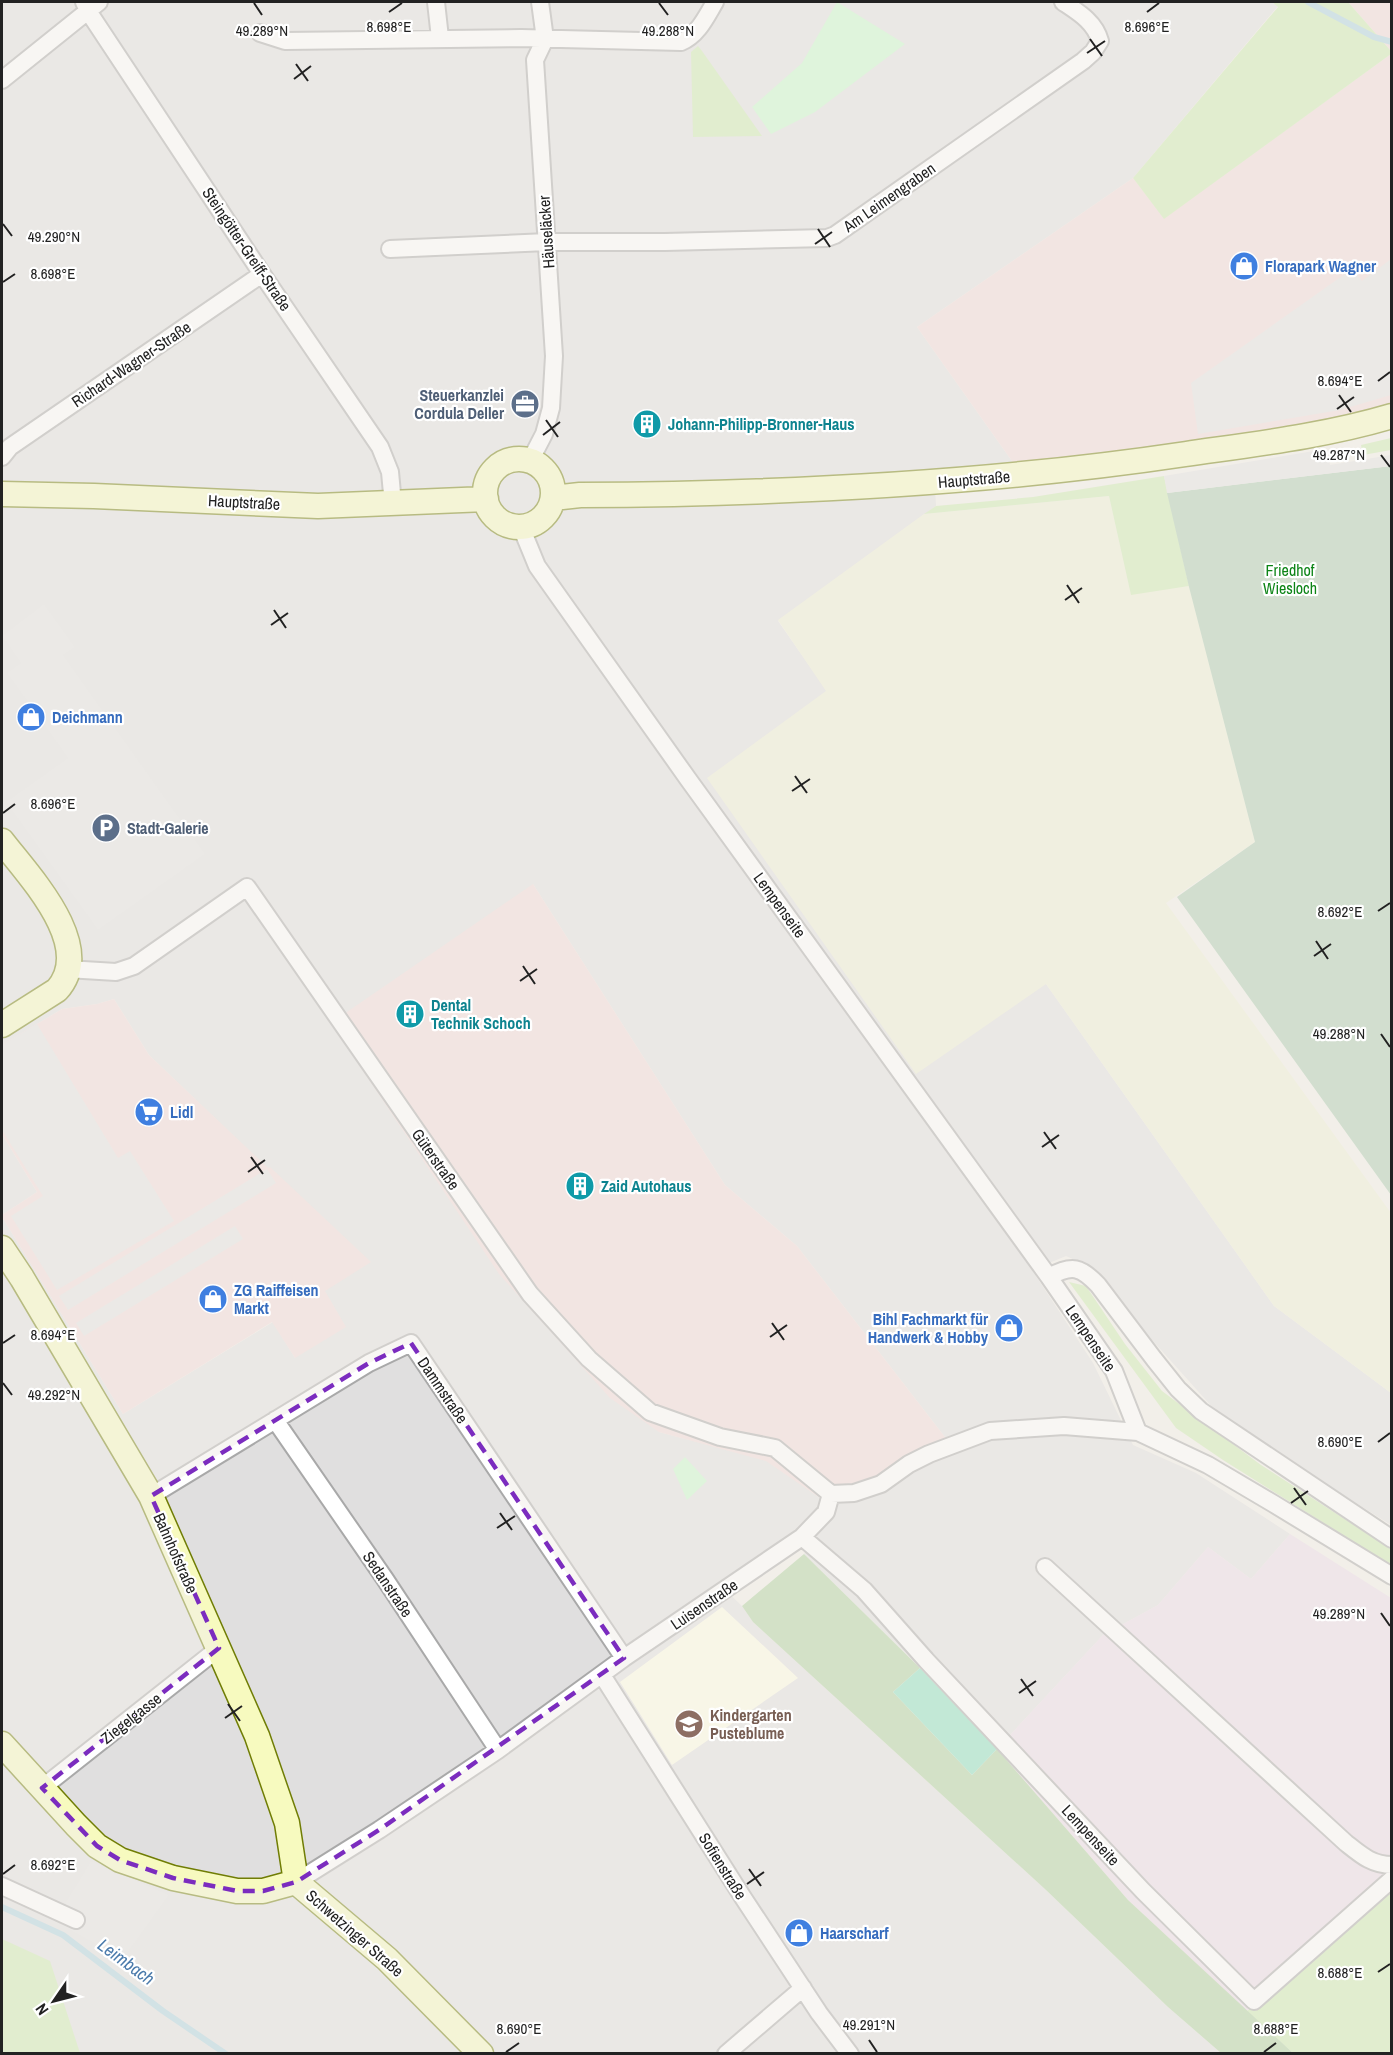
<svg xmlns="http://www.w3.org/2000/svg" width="1393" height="2055" font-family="'Archivo Narrow',sans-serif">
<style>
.residential{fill:#e0dfdf}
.commercial{fill:#f2dad9}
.industrial{fill:#ebdbe8}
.education{fill:#ffffe5}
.farmland{fill:#eef0d5}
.grass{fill:#cdebb0}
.forest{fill:#add19e}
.cemetery{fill:#aacbaf}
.park{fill:#c8facc}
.pitch{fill:#88e0be}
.parking{fill:#e2e2e2}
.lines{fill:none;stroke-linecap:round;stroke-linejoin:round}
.stream{stroke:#aad3df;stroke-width:6}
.street-casing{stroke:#a9a9a9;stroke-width:20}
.secondary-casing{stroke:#707d05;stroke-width:27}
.street{stroke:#fff;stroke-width:16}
.secondary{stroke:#f7fabf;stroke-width:24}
.marked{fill:none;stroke:#7b2cbf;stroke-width:4.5;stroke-dasharray:12 8;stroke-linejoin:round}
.ticks{fill:none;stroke:#222;stroke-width:2}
.labels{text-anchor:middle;stroke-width:4.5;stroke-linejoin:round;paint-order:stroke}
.street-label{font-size:16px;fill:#222;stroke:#fff}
.shop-label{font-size:16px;font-weight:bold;fill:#366cbe;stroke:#fff;text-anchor:start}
.service-label{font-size:16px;font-weight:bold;fill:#4e5e75;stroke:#fff;text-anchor:end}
.culture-label{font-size:16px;font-weight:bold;fill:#0d838f;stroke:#fff;text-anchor:start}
.park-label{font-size:16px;fill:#0c8416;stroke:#fff}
.education-label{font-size:16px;font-weight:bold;fill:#785e54;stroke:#fff;text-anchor:start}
.water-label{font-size:18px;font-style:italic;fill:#4a7aab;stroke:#fff}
.ticks-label{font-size:15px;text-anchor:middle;fill:#222;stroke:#fff;stroke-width:4.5;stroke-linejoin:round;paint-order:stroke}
</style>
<rect width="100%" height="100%" fill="#f2efe9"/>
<path class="residential" d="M2 2H1271L1278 6 1133 178 917 327 1014 464 934 470 936 506 778 621 827 691 1046 984 1274 1306 1391 1393V1525L1223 1419 1084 1264 1066 1256 1032 1270 1093 1363 1133 1445 1196 1473 1290 1534 1251 1579 1208 1547 1158 1605 1103 1635 997 1749 920 1668 804 1554 819 1531 832 1504 856 1486 948 1441 797 1246 725 1185 533 884 659 1432 766 1460 823 1500 812 1525 720 1585 742 1606 753 1622 1046 1890 1168 2007 1221 2053H2V1217L123 1414 273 1322 295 1358 325 1291 268 1169 149 1055 114 999 97 1004 62 1009 2 1045Z
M2 1134 37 1192 2 1215Z"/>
<path class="commercial" d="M1348 2H1391V51Z
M1391 54V407L1351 416 1103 459 1014 464 917 327 1133 178 1164 218Z
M533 884 725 1185 797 1246 948 1441 856 1486 823 1500 766 1461 659 1432 610 1398 499 1274 331 1023Z
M114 999 149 1055 268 1168 270 1167 371 1262 325 1291 346 1327 295 1358 272 1322 123 1414 2 1217V1215L37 1192 2 1134V1045L62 1009 97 1004Z"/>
<path class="industrial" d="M1290 1534 1391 1598V1889L1247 2011 1128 1900 997 1749 1103 1635 1158 1605 1208 1547 1251 1579Z"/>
<path class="education" d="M722 1607 798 1678 672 1765 620 1682Z"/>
<path class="farmland" d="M1109 496 1131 594 1189 586 1255 842 1166 903 1391 1213V1393L1274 1306 1046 984 916 1074 707 778 826 691 778 620 924 514Z"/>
<path class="grass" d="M1272 2H1348L1391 51V54L1164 219 1133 178 1278 7Z
M698 46 702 51 762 136 693 137 691 52Z
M1391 438V450L1363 455 1361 445Z
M1164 476 1189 586 1131 595 1109 496 924 514 936 506 1033 497Z
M1069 1282 1086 1286 1125 1344 1162 1391 1261 1465 1391 1549V1565L1223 1460 1176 1428Z
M1391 1889V2053H1293L1247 2011Z
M2 1939 50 1961 80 2053H2Z"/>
<path class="forest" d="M804 1554 920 1668 893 1692 972 1775 997 1749 1128 1900 1293 2053H1221L1168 2007 1046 1890 753 1622 742 1606Z"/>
<path class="cemetery" d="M1391 466V1195L1177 897 1255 842 1189 587 1167 493Z"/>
<path class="park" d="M837 2 905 44 815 112 771 134 752 107 802 63Z
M685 1457 707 1481 687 1500 673 1469Z"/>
<path class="pitch" d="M920 1668 997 1749 972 1775 893 1692Z"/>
<path class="parking" d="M1391 259V395L1340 410 1198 434 1191 383 1352 269 1362 281Z
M1326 449 1330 465 1391 455V466L1167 493 1164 476Z
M44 604 75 647 63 655 205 854 98 930 6 802 68 758 7 673 21 663 2 636Z
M37 1024 118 1158 130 1151 174 1221 57 1290 11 1216 43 1196 2 1130V1045Z
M267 1169 276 1183 68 1310 59 1296Z
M235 1226 243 1239 84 1336 76 1323Z
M91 1861 169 1895 123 1959 72 1931 63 1919 66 1902Z"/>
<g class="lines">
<path class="stream" d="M1308 2 1374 37 1392 42
M2 1907 63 1935 163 2011 226 2054"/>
<g class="street-casing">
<path id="street" d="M84 2 88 11 262 274 380 447 390 472 393 504
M436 2 440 38
M260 33 285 41 521 38 681 42C698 35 706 17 715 2
M2 80 99 2
M390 249 547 242H665L827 238 835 235 1083 61 1093 52 1100 41C1095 22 1078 12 1063 2
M2 457 10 447 262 274
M530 461 544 434 551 408 554 356 535 60 545 39 540 2
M521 527 537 566 688 779 1049 1277 1114 1371 1138 1432 1208 1465 1274 1504 1392 1576
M67 969 116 972 134 966 247 887 530 1294 589 1359 650 1412 720 1437 775 1448 831 1494
M1049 1277C1072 1264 1081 1267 1098 1285L1154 1359 1178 1389 1201 1411 1392 1539
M275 1420 385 1579 498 1750
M151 1496 369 1363 411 1343 624 1658
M802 1537 864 1590 926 1660 1143 1891 1254 2001 1392 1879
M1045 1567 1346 1843C1361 1855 1372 1865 1392 1865
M602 1675 742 1896 819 2013 850 2054
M42 1788 219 1648
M296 1882 379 1830 498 1750 624 1658 802 1537 826 1512 831 1494 854 1493 881 1484 909 1464 929 1454 990 1431 1064 1426 1138 1432
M2 1886 76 1920
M726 2054 803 1988"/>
</g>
<g class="secondary-casing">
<path id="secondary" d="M485 493a34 34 0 1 1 68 0a34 34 0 1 1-68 0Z
M2 494 94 496 318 506 486 499
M553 498 580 495C783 494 985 484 1186 454 1255 444 1325 436 1392 416
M2 841C28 875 97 946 57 990L2 1025
M2 1248 22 1278 151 1496 257 1736 287 1823 296 1882
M2 1744 76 1825 97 1846 120 1860 173 1878 237 1891H263L296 1882
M296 1882 387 1959 481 2054"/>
</g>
<use href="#street" class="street"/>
<use href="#secondary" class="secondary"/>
</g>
<path d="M0 0H1393V2055H0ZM411 1343 624 1658 379 1830 296 1882 263 1891H237L173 1878 120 1860 97 1846 42 1788 219 1648 151 1496 369 1363Z" fill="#f2efe9" fill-opacity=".55" fill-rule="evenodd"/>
<path class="marked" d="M411 1343 624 1658 379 1830 296 1882 263 1891H237L173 1878 120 1860 97 1846 42 1788 219 1648 151 1496 369 1363Z"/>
<path class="ticks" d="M254 3 262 15M659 3 668 15M389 12 402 3M1147 12 1159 3M1090 39 1102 56M1087 53 1105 41M296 64 308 81M294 79 311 66M3 224 12 236M818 229 830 247M815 244 832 232M3 282 15 274M1378 381 1390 372M1339 395 1351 412M1337 409 1354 397M546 420 558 437M543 435 560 422M1381 455 1390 467M1067 585 1079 603M1065 600 1082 588M274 610 286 628M271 625 288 613M795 776 807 793M792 791 810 779M3 813 15 804M1378 911 1390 903M1316 941 1328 959M1314 956 1331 944M523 966 535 984M520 981 537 969M1381 1034 1390 1047M1044 1132 1056 1149M1042 1147 1059 1135M251 1157 263 1174M248 1172 265 1160M772 1323 784 1340M770 1337 787 1325M3 1343 15 1335M3 1383 12 1395M1378 1442 1390 1433M1294 1488 1306 1505M1291 1503 1308 1491M500 1513 512 1530M497 1528 515 1516M1381 1613 1390 1626M1021 1679 1033 1696M1019 1693 1036 1681M228 1704 240 1721M225 1718 242 1706M749 1869 761 1886M3 1874 15 1865M747 1884 764 1872M1378 1972 1390 1964M869 2040 877 2052M506 2052 519 2043M1264 2052 1276 2043"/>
<defs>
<g id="shop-disc" transform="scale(1.5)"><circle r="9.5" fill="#3f7fe0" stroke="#fff"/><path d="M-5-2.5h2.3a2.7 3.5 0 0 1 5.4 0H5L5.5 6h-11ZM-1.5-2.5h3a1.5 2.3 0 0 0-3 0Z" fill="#fff"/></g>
<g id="office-disc" transform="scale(1.5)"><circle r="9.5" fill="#5c6f8a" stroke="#fff"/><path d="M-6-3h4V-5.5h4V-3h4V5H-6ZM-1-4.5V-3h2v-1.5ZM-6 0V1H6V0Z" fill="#fff"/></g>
<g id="building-disc" transform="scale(1.5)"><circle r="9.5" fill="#0f9aa8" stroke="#fff"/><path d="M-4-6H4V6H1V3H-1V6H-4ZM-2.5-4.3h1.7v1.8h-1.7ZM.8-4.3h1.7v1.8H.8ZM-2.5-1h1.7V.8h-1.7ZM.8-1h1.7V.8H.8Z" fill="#fff"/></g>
<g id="parking-disc" transform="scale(1.5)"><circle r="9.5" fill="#5c6f8a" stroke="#fff"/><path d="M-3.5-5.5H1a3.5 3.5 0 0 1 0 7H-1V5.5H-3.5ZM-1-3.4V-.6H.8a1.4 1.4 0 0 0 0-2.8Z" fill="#fff"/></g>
<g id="supermarket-disc" transform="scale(1.5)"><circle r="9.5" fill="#3f7fe0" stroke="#fff"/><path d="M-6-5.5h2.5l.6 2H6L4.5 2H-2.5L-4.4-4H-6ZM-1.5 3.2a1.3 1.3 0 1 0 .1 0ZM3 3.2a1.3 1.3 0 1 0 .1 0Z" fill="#fff"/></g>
<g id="school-disc" transform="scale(1.5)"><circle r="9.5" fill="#8d6e63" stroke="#fff"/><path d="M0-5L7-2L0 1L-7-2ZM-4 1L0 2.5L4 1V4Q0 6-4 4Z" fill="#fff"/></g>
</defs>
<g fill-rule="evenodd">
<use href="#shop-disc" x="1244" y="266"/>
<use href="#office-disc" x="525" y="404"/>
<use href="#building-disc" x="647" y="424"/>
<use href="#shop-disc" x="31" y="717"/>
<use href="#parking-disc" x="106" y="828"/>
<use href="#building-disc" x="410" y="1014"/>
<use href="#supermarket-disc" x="149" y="1112"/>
<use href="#building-disc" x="580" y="1186"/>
<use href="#shop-disc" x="213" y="1299"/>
<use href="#shop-disc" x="1009" y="1328"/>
<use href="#school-disc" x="689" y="1724"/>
<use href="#shop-disc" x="799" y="1933"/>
</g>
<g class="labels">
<g class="street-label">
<text transform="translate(889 197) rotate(-35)" y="6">Am Leimengraben</text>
<text transform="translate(546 232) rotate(-94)" y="6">Häuseläcker</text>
<text transform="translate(247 249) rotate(56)" y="6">Steingötter-Greiff-Straße</text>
<text transform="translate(131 364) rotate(-34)" y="6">Richard-Wagner-Straße</text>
<text transform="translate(974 479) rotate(-5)" y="6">Hauptstraße</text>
<text transform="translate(244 502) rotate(3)" y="6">Hauptstraße</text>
<text transform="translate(780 905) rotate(54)" y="6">Lempenseite</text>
<text transform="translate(436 1159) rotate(55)" y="6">Güterstraße</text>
<text transform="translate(1091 1338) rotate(56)" y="6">Lempenseite</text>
<text transform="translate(443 1390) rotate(56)" y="6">Dammstraße</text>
<text transform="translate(176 1553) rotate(66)" y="6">Bahnhofstraße</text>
<text transform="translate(388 1584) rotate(56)" y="6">Sedanstraße</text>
<text transform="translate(704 1604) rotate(-34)" y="6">Luisenstraße</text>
<text transform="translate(131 1718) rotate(-38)" y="6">Ziegelgasse</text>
<text transform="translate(1091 1835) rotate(47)" y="6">Lempenseite</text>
<text transform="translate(723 1866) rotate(58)" y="6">Sofienstraße</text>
<text transform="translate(355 1933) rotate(41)" y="6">Schwetzinger Straße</text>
</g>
<g class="shop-label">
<text x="1265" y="272">Florapark Wagner</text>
<text x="52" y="723">Deichmann</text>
<text x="170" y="1118">Lidl</text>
<text x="234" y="1296">ZG Raiffeisen<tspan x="234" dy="18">Markt</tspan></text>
<text x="988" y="1325" text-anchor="end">Bihl Fachmarkt für<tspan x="988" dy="18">Handwerk &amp; Hobby</tspan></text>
<text x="820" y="1939">Haarscharf</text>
</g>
<g class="service-label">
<text x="504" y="401">Steuerkanzlei<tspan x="504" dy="18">Cordula Deller</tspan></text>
<text x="127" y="834" text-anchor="start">Stadt-Galerie</text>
</g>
<g class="culture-label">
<text x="668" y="430">Johann-Philipp-Bronner-Haus</text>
<text x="431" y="1011">Dental<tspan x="431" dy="18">Technik Schoch</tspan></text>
<text x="601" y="1192">Zaid Autohaus</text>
</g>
<g class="park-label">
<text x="1290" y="576">Friedhof<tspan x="1290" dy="18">Wiesloch</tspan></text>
</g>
<g class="education-label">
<text x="710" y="1721">Kindergarten<tspan x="710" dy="18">Pusteblume</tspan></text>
</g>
<g class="water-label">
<text transform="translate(126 1962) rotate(36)" y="6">Leimbach</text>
</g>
</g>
<g class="ticks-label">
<text x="389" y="32">8.698°E</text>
<text x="1147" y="32">8.696°E</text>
<text x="262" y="36">49.289°N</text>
<text x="668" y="36">49.288°N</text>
<text x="54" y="242">49.290°N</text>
<text x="53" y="279">8.698°E</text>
<text x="1340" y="386">8.694°E</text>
<text x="1339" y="460">49.287°N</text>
<text x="53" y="809">8.696°E</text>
<text x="1340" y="917">8.692°E</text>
<text x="1339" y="1039">49.288°N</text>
<text x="53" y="1340">8.694°E</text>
<text x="54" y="1400">49.292°N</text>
<text x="1340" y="1447">8.690°E</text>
<text x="1339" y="1619">49.289°N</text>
<text x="53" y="1870">8.692°E</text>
<text x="1340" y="1978">8.688°E</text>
<text x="869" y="2030">49.291°N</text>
<text x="519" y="2034">8.690°E</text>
<text x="1276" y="2034">8.688°E</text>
</g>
<rect width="1393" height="2055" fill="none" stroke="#222222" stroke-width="6"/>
<g transform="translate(54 2001) rotate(235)" stroke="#ffffff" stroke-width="4.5" paint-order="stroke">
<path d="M0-4.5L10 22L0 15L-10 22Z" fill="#222222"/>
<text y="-9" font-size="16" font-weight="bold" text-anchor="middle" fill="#222222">N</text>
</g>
</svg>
